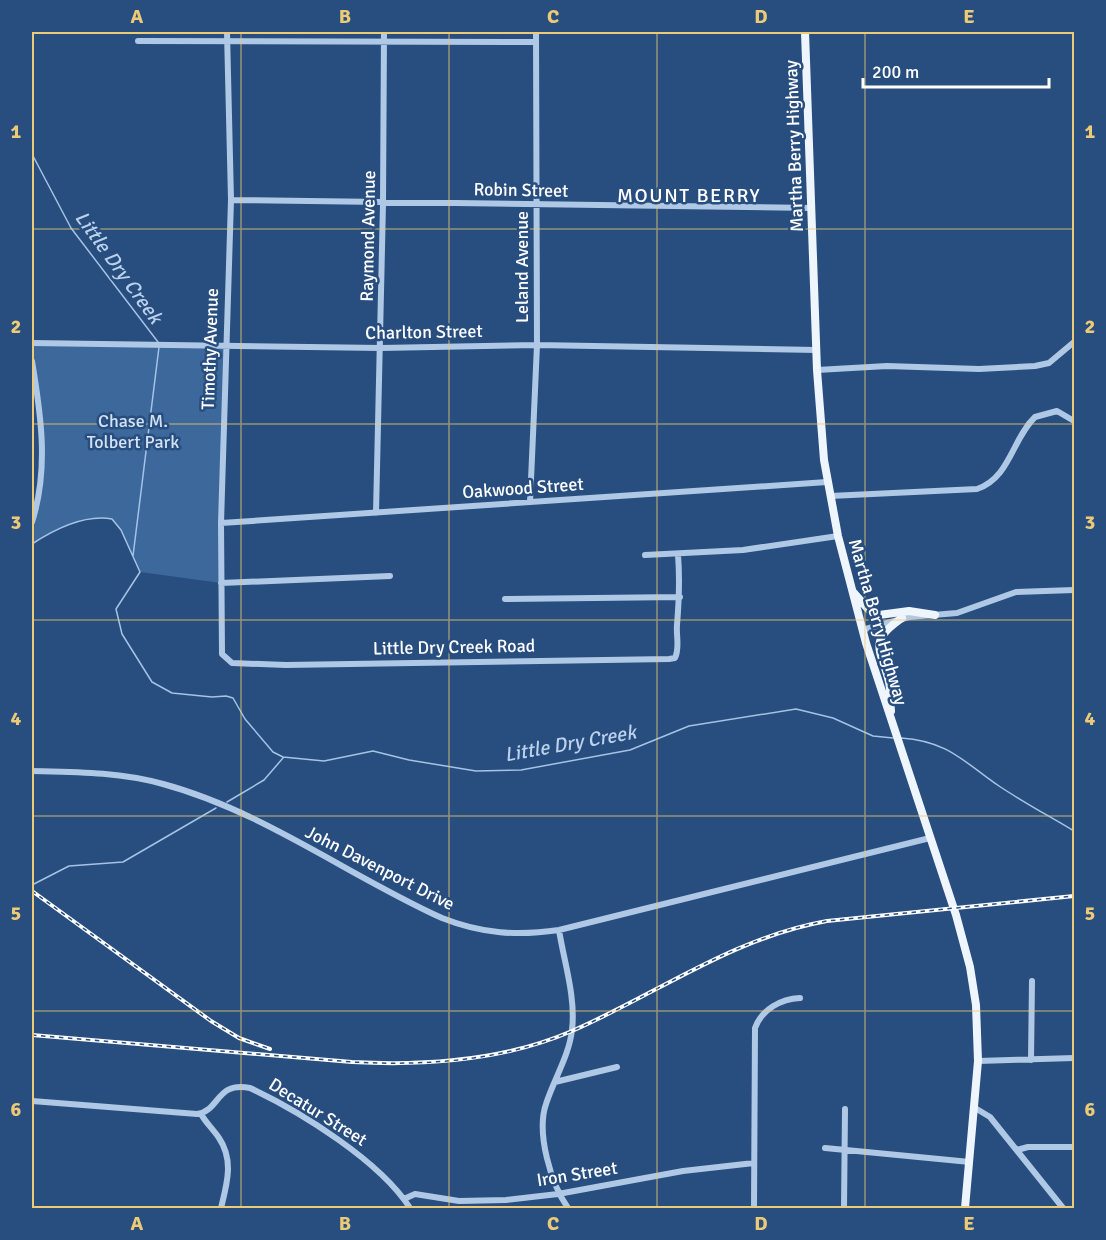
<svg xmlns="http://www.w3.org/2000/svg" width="1106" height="1240" font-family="Signika,sans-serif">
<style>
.green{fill:#3d689c}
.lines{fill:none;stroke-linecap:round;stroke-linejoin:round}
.stream{stroke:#a4c3e5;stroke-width:1.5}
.minor{stroke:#afc8e5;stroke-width:6}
.major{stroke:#eff5fd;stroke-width:8}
.rail-casing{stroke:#fff;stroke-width:4}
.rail{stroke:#284e7f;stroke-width:1.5;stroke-dasharray:4.5;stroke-linecap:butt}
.grid{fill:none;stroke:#ecca76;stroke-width:1.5;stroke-opacity:0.55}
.labels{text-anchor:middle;stroke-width:5;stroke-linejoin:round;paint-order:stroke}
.street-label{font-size:18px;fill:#fff;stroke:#284e7f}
.park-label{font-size:18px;fill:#d2e2f4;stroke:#284e7f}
.neighbourhood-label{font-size:20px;letter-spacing:1.5px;fill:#fff;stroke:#284e7f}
.water-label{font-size:20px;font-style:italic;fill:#bbd2ed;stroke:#284e7f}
.neatline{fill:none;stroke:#ecca76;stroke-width:2}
.grid-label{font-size:20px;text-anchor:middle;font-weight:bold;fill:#ecca76}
</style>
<rect width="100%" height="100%" fill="#284e7f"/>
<path class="green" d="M32 343 224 345 221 583 140 572 121 530 112 519C85 514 55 529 32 544V522L37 505 43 429 32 361Z"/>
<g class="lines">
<path class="stream" d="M32 154 71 228 158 342
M32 544C55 529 84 514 112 519L121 530 140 572 116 609 122 634 152 682 172 693 212 697 226 696 233 698 245 719 273 752 283 757 324 761 373 751 409 760 476 771 521 770 630 750 689 726 796 709 833 718 873 736 893 738
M133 556 159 347
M901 738C947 741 963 761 999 786 1023 802 1049 816 1074 831
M227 802 264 780 283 758
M32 885 69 866 123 862 216 808"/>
<path class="minor" d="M227 32 231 200 221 523 222 654 232 663 286 665 669 659 675 658C680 648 676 636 677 625 679 601 680 579 678 555
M138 41 536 42
M231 200 811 208
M32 343 381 348 537 345 816 350
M32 361C41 415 49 469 32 522
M817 370 887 366 979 369 1035 366 1049 363 1074 342
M830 496 977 489C1010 478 1012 439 1035 417L1057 411 1074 421
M530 502 537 345 536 32
M376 513 383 204 384 32
M221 523 827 482
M645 555 743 550 838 536
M221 583 390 576
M505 599 680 597
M862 630 909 617 957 613 1016 592 1074 590
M32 771C76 772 120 772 163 784 263 811 349 876 442 918 482 934 518 936 559 930L930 838
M559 930C564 962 576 997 572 1030 569 1056 554 1079 546 1104 536 1133 551 1184 568 1208
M1031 1060 1032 981
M978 1061 1074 1058
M555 1082 617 1067
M32 1101 197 1114C220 1111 216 1081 250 1088 301 1112 380 1161 410 1208
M975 1108 990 1117 1063 1208
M201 1114C206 1123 213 1129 219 1138 234 1160 227 1184 221 1208
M825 1148 970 1162
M1017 1150 1028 1147H1074
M404 1199 415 1194 459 1201 506 1200 558 1194 683 1171 754 1163
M754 1208 755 1028C762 1009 781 999 800 998
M844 1208 845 1109"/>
<path class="major" d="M805 32 817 370 824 460 838 536 866 643 956 915 970 967 976 1005 978 1061 965 1208
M853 592 869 610 879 615 909 611 935 615
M891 711C890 701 891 691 889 682 881 649 867 642 902 618"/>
<g class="rail-casing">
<path id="rail" d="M32 891 211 1021 239 1038 270 1049
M32 1035 352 1062C426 1066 503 1061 572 1031 659 993 732 938 827 921L1074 896"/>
</g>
<use href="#rail" class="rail"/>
</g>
<path class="grid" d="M241 32V1208M449 32V1208M657 32V1208M865 32V1208M32 229H1074M32 424H1074M32 620H1074M32 816H1074M32 1011H1074"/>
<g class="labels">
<g class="street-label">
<text transform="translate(794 146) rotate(-92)" y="6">Martha Berry Highway</text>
<text transform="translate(521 190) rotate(1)" y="6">Robin Street</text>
<text transform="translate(368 236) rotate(-89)" y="6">Raymond Avenue</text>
<text transform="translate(522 267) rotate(-90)" y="6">Leland Avenue</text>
<text transform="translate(424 332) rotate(-1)" y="6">Charlton Street</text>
<text transform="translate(210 349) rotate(-88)" y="6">Timothy Avenue</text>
<text transform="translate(523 488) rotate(-4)" y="6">Oakwood Street</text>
<text transform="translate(878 622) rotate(74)" y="6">Martha Berry Highway</text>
<text transform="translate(454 647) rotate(-1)" y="6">Little Dry Creek Road</text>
<text transform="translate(380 868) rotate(27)" y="6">John Davenport Drive</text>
<text transform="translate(318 1112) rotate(32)" y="6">Decatur Street</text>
<text transform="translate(577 1174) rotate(-9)" y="6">Iron Street</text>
</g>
<g class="park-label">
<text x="133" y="427">Chase M.<tspan x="133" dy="21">Tolbert Park</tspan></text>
</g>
<g class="neighbourhood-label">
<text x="689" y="202">MOUNT BERRY</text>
</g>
<g class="water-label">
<text transform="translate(119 267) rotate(54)" y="7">Little Dry Creek</text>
<text transform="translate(570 743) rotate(-10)" y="7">Little Dry Creek</text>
</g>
</g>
<rect width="1106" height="1240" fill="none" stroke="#284e7f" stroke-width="66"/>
<path d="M863 78v9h186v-9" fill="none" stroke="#ffffff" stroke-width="3"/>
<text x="872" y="78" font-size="18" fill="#ffffff" stroke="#284e7f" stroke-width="4.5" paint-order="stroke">200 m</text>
<rect x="33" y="33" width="1040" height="1174" class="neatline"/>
<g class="grid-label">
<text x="137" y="23">A</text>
<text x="345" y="23">B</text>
<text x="553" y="23">C</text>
<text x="761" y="23">D</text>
<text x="969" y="23">E</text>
<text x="16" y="138">1</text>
<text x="1090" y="138">1</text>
<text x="16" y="333">2</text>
<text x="1090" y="333">2</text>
<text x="16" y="529">3</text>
<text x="1090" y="529">3</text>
<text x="16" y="725">4</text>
<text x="1090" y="725">4</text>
<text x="16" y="920">5</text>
<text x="1090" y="920">5</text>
<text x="16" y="1116">6</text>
<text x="1090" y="1116">6</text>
<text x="137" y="1230">A</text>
<text x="345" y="1230">B</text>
<text x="553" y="1230">C</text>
<text x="761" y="1230">D</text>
<text x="969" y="1230">E</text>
</g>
</svg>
